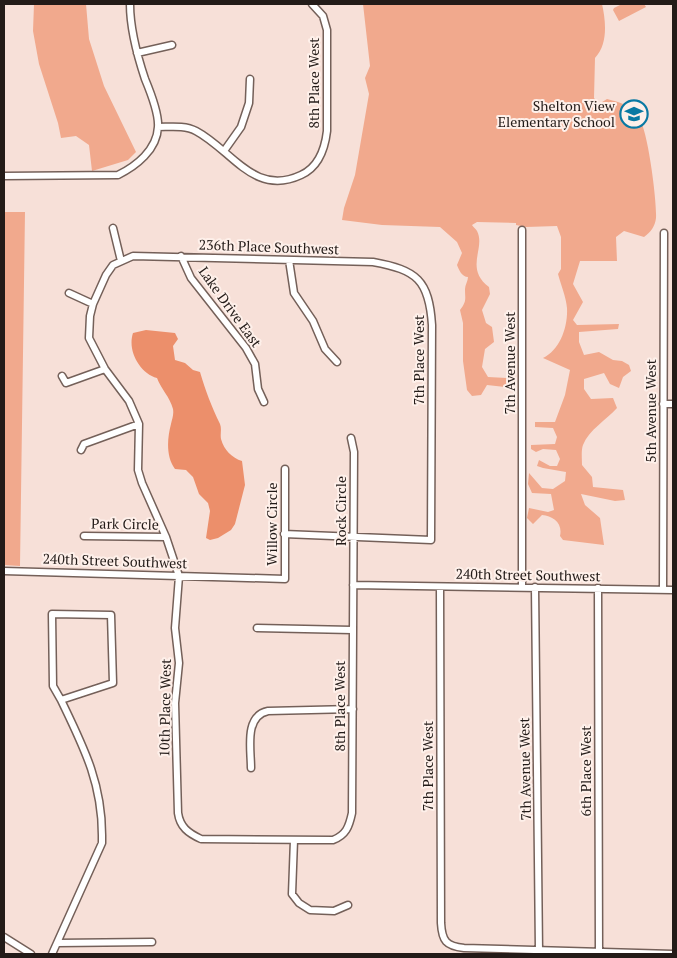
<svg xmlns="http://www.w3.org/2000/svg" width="677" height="958" font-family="'PT Serif',serif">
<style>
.green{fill:#f1a98d}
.water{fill:#ec8f6b}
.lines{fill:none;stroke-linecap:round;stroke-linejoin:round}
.minor-casing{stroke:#746059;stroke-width:9}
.minor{stroke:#fff;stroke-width:6}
.labels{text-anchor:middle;stroke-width:4;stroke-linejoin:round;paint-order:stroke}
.street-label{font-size:14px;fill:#231b18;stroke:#fef0ea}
.poi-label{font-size:14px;fill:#231b18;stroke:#fef0ea;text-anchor:end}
</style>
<rect width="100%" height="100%" fill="#f7e0d8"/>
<path class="green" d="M34 4H86L89 39 104 86 136 152 128 160 92 171 89 145 76 136 61 138 58 123 39 64 33 31Z
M363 4H602C606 22 608 44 595 58L594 98 599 104 607 99C622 103 630 105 639 118 648 130 657 202 656 218 655 226 651 232 644 237L624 231 616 237 617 261H580L573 284 583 302 573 320 577 325 619 324 618 329 579 332V342L584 355 599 352 613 360 622 361 629 365 631 371 623 377 619 388 610 384 604 373 584 379V389L591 399 613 398 617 408C606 420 589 430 583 445 581 450 582 459 582 465L592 477 593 487 623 490 625 500 615 501 581 494 585 505 600 518 604 545 563 540 560 536C563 523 553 516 542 515L533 524 527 518 529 508 548 512 554 510 551 494 532 493 528 484 529 473 542 488 553 489 565 481 566 472 543 468 537 466 539 460 550 466H557L560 459 556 450 543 449 536 452 531 449V445L555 444 557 437 553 428 535 427V422H555L565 395 570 370 543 358C560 350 568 327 567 308 566 297 561 285 558 274L561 269V237L557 226 526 227 516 225V223L477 222 472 225C473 227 476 229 477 231 486 248 464 268 489 287L490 294 482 310 486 323 492 327 494 342 485 349 482 367 488 377 507 378 512 384 505 387 487 385 481 395 472 396 467 390 463 361V323L460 310C467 301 465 299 465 289 465 285 468 281 468 277 462 277 459 270 457 265L462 253 457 242 440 227 382 225 342 220 344 208 355 175 369 94 365 78 370 66Z
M622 4H644L646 7 619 21 613 10 614 8Z
M4 212H25L20 566 4 565Z"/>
<path class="water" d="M146 330 175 333 178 339 173 346 175 360 185 363 193 370 200 372C206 392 211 405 220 424 222 429 220 434 221 439 224 450 232 458 242 461L245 485 235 524 231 530 218 538 210 540 206 538 210 511 208 503 199 494 193 477 186 470 175 469C166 457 167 439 171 424 172 419 174 415 173 409 170 397 161 389 157 378 140 373 127 351 133 333Z"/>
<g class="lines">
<g class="minor-casing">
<path id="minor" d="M137 53 172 45
M158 127C170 127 185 125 196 131 232 150 254 197 301 175 319 167 325 148 327 131V30L323 16 312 4
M224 151 241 127 249 103 250 79
M4 176 118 175C136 166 157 150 158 127 159 114 150 91 145 79 137 55 130 29 130 4
M113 228 121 261
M181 256 191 278 246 348 255 364 258 389 264 402
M289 260 294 293 313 321 325 349 337 362
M69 293 93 304
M62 376 66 383 105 369
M663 404H673
M81 450 84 444 139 424
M284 534 431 540 432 325C429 280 417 270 373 262L133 256 113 265 106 275 93 304 90 316 89 338 105 369 129 401 139 424 138 470 142 483 166 537 179 576 175 628 179 663 175 703 178 813C180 827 188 833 201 839L333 840C346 835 349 827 352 813L354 452 351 438
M84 536 166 537
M4 571 285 579V469
M353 585 673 590
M440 587 441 923C442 941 446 946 464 948L673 954
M522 587V230
M535 587 539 951
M598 588 599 953
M663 590 664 233
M52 614 111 615 113 683 61 700 53 686Z
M257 628 352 630
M251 768C251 749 244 716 268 711L353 709
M294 840 292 894 299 903 310 910 334 911 348 905
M4 937 31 954
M57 943 152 942
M52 954 102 843V835C102 782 83 746 61 700"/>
</g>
<use href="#minor" class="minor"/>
</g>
<defs>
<g id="school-ring" transform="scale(1.4375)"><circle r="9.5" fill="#fef0ea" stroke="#0a79a3" stroke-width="1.5"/><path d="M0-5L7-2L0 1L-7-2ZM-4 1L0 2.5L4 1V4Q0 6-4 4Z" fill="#0a79a3"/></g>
</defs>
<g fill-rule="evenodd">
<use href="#school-ring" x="634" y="114"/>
</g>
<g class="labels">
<g class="street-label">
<text transform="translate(314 83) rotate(-90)" y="5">8th Place West</text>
<text transform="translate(269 247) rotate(2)" y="5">236th Place Southwest</text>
<text transform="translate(230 307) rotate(54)" y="5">Lake Drive East</text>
<text transform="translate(419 360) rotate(-90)" y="5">7th Place West</text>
<text transform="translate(510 363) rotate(-90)" y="5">7th Avenue West</text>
<text transform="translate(651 411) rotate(-90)" y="5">5th Avenue West</text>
<text transform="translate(341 511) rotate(-90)" y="5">Rock Circle</text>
<text transform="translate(125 524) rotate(1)" y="5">Park Circle</text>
<text transform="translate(272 524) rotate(-90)" y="5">Willow Circle</text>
<text transform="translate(115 561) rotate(2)" y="5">240th Street Southwest</text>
<text transform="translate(528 575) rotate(1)" y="5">240th Street Southwest</text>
<text transform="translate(340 706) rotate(-90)" y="5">8th Place West</text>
<text transform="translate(165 708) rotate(-89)" y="5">10th Place West</text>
<text transform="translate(428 766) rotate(-90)" y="5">7th Place West</text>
<text transform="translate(525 769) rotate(-91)" y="5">7th Avenue West</text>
<text transform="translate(586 771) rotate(-90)" y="5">6th Place West</text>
</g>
<g class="poi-label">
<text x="615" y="111">Shelton View<tspan x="615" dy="16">Elementary School</tspan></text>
</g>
</g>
<rect width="677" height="958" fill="none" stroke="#231b18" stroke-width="10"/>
</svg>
